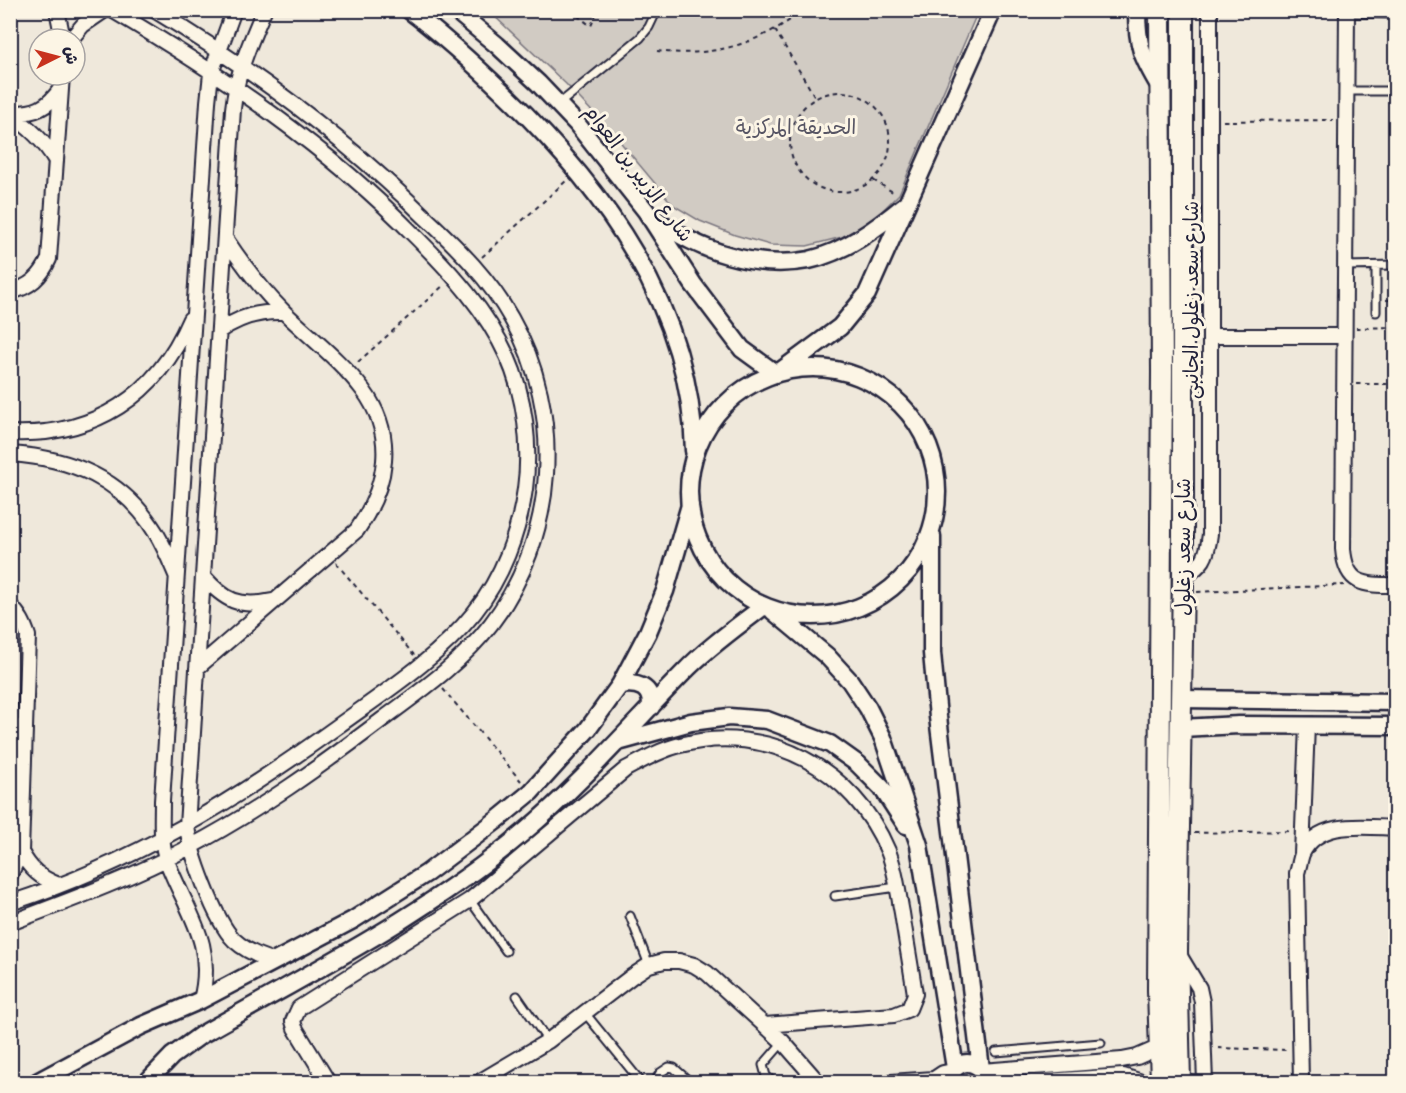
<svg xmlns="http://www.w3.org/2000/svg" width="1406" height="1093" font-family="Mynerve,'Playpen Sans Arabic',sans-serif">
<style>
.green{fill:#d1cbc3;stroke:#7a767f;stroke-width:1.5}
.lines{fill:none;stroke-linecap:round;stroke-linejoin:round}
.service-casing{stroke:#22223b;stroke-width:11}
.minor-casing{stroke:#22223b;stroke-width:18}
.tertiary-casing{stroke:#22223b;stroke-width:21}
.secondary-casing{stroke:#22223b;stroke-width:24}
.path{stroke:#22223b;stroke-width:2;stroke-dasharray:4.5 4.5;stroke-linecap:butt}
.service{stroke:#fcf5e5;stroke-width:7}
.minor{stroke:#fcf5e5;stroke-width:14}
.tertiary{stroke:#fcf5e5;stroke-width:16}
.secondary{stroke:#fcf5e5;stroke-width:20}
.labels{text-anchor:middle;stroke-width:6;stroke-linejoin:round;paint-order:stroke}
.park-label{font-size:20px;fill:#575564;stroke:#fcf5e5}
.street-label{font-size:20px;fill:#22223b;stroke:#fcf5e5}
</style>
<rect width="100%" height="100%" fill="#efe8db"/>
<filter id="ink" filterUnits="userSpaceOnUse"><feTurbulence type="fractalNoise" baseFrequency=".0167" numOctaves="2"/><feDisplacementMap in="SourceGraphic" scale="12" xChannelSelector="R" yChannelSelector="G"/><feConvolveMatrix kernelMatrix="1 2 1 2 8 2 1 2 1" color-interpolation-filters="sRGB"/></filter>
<g filter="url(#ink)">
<path class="green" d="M489 11H978L899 194 873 220 842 237 807 246 770 245 735 235 700 221 673 205 617 138 566 84Z"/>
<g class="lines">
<g class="service-casing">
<path id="service" d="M1347 13 1396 14
M1346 91H1396
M559 104 640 38 649 27 657 10
M1345 266 1396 265
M1376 312V266
M835 896 897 887
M470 900 506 951
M630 916 649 965
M517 996 548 1041
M585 1013 641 1082
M996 1052 1101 1043
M655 1082 660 1073 669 1067 674 1068 690 1082
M773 1082 766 1076 763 1065 783 1042"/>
</g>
<g class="minor-casing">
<path id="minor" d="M57 10 63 39
M264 10C249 46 237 71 233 109L187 826C190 852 215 921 234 940 246 951 260 957 275 961
M1347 10 1343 549C1346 586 1365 585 1396 585
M71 39 83 25 105 10
M10 113C35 114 48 108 61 88
M10 114C30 128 44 141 56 161
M10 292C30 287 41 277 49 259L62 75
M219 331C239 317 259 311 284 312
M1210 336H1344
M10 433C94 437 157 396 190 319
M10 454C72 458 123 479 156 533 164 546 170 561 176 575
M203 576C225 601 239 608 272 601
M1183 578C1203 564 1207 559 1210 534V10
M10 606C20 615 24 624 28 636L21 852 10 875
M197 668 357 530C387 487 397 436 363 390 341 361 311 338 285 313 262 290 243 265 225 238
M10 737 25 723
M21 852C30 869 40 878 59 885
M1302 854 1307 725
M10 903C134 863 234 801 338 726 385 692 437 659 474 613 502 578 519 533 525 489 531 445 525 396 507 356 486 310 452 273 417 238 327 146 222 75 112 10
M10 923C71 900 131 878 188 848 257 812 321 766 383 719 422 690 462 662 491 624 557 538 565 412 511 318 490 280 459 249 427 219 346 139 252 69 154 10
M1178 953 1199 988 1202 1002 1205 1082
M201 1000C216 942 186 912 167 861 160 842 162 821 162 801L208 102 211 73 234 10
M982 1071 1122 1060 1137 1057 1160 1047
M328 1082 295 1028 293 1021 299 1008 470 900 626 769C643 760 660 750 680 745 767 722 854 769 888 851 896 870 898 893 902 913 906 940 911 967 915 994L909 1009 894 1015 765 1025
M479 1082 548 1041 631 977 649 965 664 961H679L694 965 707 973 783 1042 818 1082
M891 1082 934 1079 943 1073 953 1071
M1031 1082 1123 1076 1142 1082
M1301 1082 1297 873C1299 867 1300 860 1302 854 1318 819 1364 827 1396 828"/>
</g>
<g class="tertiary-casing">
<path id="tertiary" d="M409 10C443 36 475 65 505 94 604 189 691 308 694 451
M455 10 497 45 538 83 577 124 646 211 693 284 742 349 775 373
M1137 10C1137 46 1142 57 1160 87
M656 219C698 251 756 270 809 260 845 252 877 228 905 205
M689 492a124 124 0 1 1 248 0a124 124 0 1 1-248 0Z
M782 370 840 327 867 294 993 10
M932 536V653L938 717 981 1069
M773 611 827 656 850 681 868 708 883 738 919 845 955 1068
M620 685C638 682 652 687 651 707
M1181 699 1396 702
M1181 728 1239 725 1396 726
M618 742 691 722 729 717 767 720 830 744 858 764 882 788 906 825
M37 1082 141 1026 201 1000 353 920 427 873 497 820 531 792 588 729 620 685 648 632 665 591 690 505
M147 1082 172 1056 201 1035C311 972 426 915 523 833 581 784 631 726 684 672 708 647 737 627 764 606
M950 1082C951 1064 968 1057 981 1069L985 1082"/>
</g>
<g class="secondary-casing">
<path id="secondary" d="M1160 10 1162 372 1158 990 1161 1082
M1180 1082 1177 951 1183 578V10"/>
</g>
<path class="path" d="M570 10 591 26 598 10
M775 30 815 97
M657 51C712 58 760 44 804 10
M790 142a50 50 0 1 1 100 0a50 50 0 1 1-100 0Z
M1223 121 1334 120
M873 180 896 194
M482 257 566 181
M1386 300H1396
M1356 328 1396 327
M358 362 445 284
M1356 384H1396
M336 563 414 655
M1197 592 1344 585
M443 689 521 781
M1194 833 1290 831
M1218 1048 1287 1050"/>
<use href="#service" class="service"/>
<use href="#minor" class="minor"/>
<use href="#tertiary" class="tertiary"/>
<use href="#secondary" class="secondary"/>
</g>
</g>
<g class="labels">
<g class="park-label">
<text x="796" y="134">الحديقة المركزية</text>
</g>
<g class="street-label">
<text transform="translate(639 173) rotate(53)" y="7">شارع الزبير بن العوام</text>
<text transform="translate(1191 300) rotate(-90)" y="7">شارع سعد زغلول الجانبى</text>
<text transform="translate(1183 547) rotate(-90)" y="7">شارع سعد زغلول</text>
</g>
</g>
<rect width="1406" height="1093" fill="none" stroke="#fcf5e5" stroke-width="36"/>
<rect x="18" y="18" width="1370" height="1057" fill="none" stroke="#22223b" stroke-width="2" filter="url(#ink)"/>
<g transform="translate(57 57) rotate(84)"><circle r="28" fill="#fcf5e5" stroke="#a5a1a1" stroke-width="1.5"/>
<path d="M0-4.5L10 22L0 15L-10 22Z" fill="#c8321e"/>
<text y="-9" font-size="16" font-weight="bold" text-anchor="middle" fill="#22223b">ش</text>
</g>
</svg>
